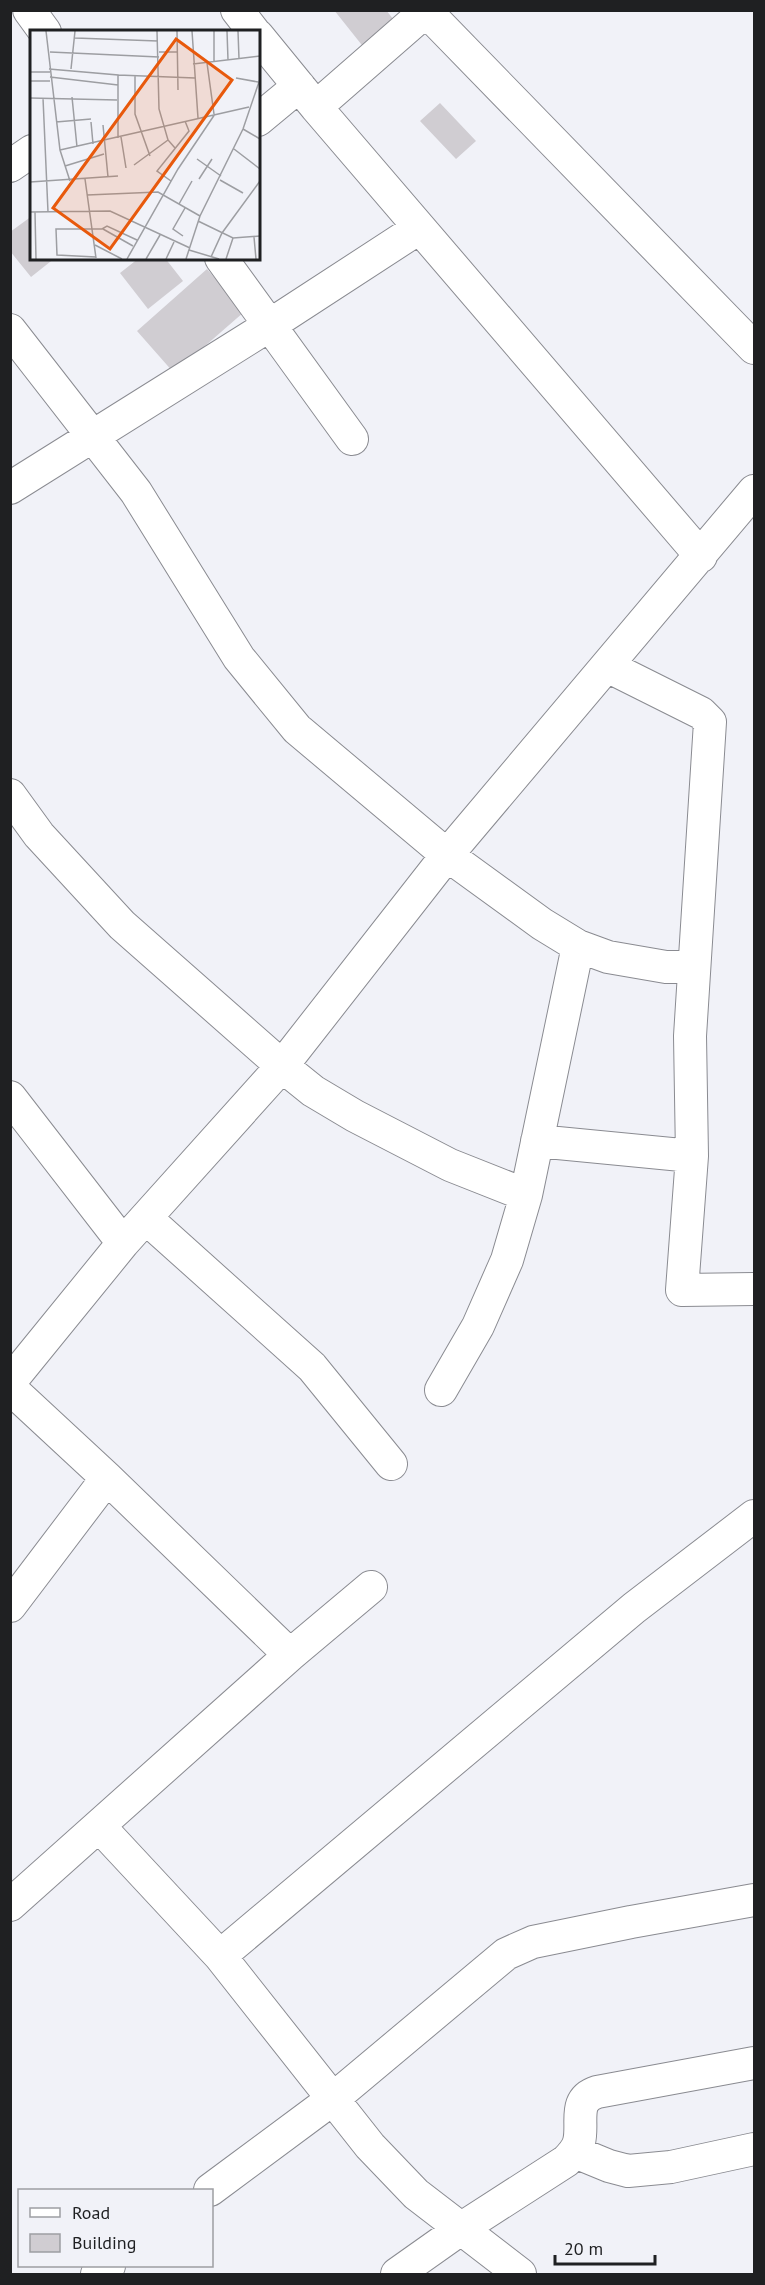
<svg xmlns="http://www.w3.org/2000/svg" width="765" height="2285" font-family="'PT Sans',sans-serif">
<style>
.building{fill:#d0cdd2}
.lines{fill:none;stroke-linecap:round;stroke-linejoin:round}
.minor-casing{stroke:#8a8b91;stroke-width:34}
.minor{stroke:#fff;stroke-width:32}
.inset-road{fill:none;stroke:#9d9ea2;stroke-width:1.5}
.view{fill:#e8590c;fill-opacity:0.15;stroke:#e8590c;stroke-width:3}
.inset-edge{fill:none;stroke:#1f2022;stroke-width:3}
</style>
<rect width="100%" height="100%" fill="#f1f2f8"/>
<path class="building" d="M334 10H386L401 29 369 54Z
M440 103 476 141 456 159 420 121Z
M32 216V258H55L31 277 10 251V232Z
M139 258H165L183 281 148 309 120 273Z
M207 269 244 312 174 373 137 331Z"/>
<g class="lines">
<g class="minor-casing">
<path id="minor" d="M29 10 45 32
M237 10 254 32
M258 36 316 107 701 556
M316 107 426 11 754 348
M258 120 299 86
M10 166 32 151
M221 258 352 439
M10 330 136 492 239 658 297 729 447 855 542 924 578 946 608 957 666 967H694
M10 488 270 325 419 228
M607 666 701 713 710 722 690 1036 692 1156 682 1290 754 1289
M10 795 39 835 122 925 282 1066 313 1091 355 1116 450 1165 526 1195
M10 1097 123 1243
M537 1141 692 1156
M147 1219 312 1367 391 1464
M10 1382 123 1243 282 1066 447 855 754 491
M10 1388 107 1478 290 1655
M441 1390 478 1326 507 1260 526 1195 578 946
M10 1606 107 1478
M99 1826 220 1956 370 2146 416 2194 520 2274
M10 1905 290 1655 371 1587
M220 1956 634 1608 754 1516
M575 2152 609 2166 628 2171 671 2167 754 2149
M210 2190 334 2098 506 1954 533 1942 631 1922 754 1900
M97 2274 109 2266
M397 2274 462 2228 566 2161C572 2155 577 2150 579 2142 584 2123 572 2100 597 2092L754 2063"/>
</g>
<use href="#minor" class="minor"/>
</g>
<g transform="translate(30 30)">
<rect width="230" height="230" fill="#f1f2f8"/>
<path class="inset-road" d="M16 1 30 120 40 151M127 1 129 79 138 110 145 118M147 1 148 60M162 1 168 88M184 1V31M197 1 198 30M208 1 209 29M45 8 128 11M20 22 129 27M129 22H148M177 33 184 84M163 34 230 26M19 39 88 45V108M41 39 45 1M0 42H20M88 45 165 48M105 45V84L120 126M20 47 88 55M206 48 228 52M0 51H20M42 67 47 117M0 68 87 70M13 68 18 182M26 92 61 89M61 92 63 114M73 95 78 147M213 99 230 109M91 107 96 138M204 119 230 139M30 120 219 77M167 129 191 146M104 135 138 110M35 136 74 124M55 149 66 228M169 149 182 129M190 150 213 163M141 151 127 141 159 101 155 91M0 152 88 146M57 165 128 162 170 186M149 174 162 151M0 182 80 181 160 218M5 182 6 229M168 191 203 208 230 206M73 199 103 216M153 206 143 199 155 178M224 207 226 229M65 215 92 229M159 220 189 229M66 227 27 225 26 199H72L77 196 107 210M181 227 192 203 230 151M97 229 148 139 185 84M116 229 130 205M136 229 144 212M156 229 170 186 213 99 230 49M196 229 203 208"/>
<path class="view" d="M146 9 202 50 80 219 23 178Z"/>
<rect width="230" height="230" class="inset-edge"/>
</g>
<rect width="765" height="2285" fill="none" stroke="#1f2022" stroke-width="24"/>
<rect x="18" y="2189" width="195" height="78" fill="#f1f2f8" stroke="#9d9ea2" stroke-width="1.5"/>
<rect x="30" y="2208" width="30" height="9" fill="#ffffff" stroke="#9d9ea2" stroke-width="1.5"/>
<text x="72" y="2219" font-size="18" fill="#1f2022">Road</text>
<rect x="30" y="2234" width="30" height="18" fill="#d0cdd2" stroke="#9d9ea2" stroke-width="1.5"/>
<text x="72" y="2249" font-size="18" fill="#1f2022">Building</text>
<path d="M555 2255v9h100v-9" fill="none" stroke="#1f2022" stroke-width="3"/>
<text x="564" y="2255" font-size="18" fill="#1f2022" stroke="#f1f2f8" stroke-width="4.5" paint-order="stroke">20 m</text>
</svg>
